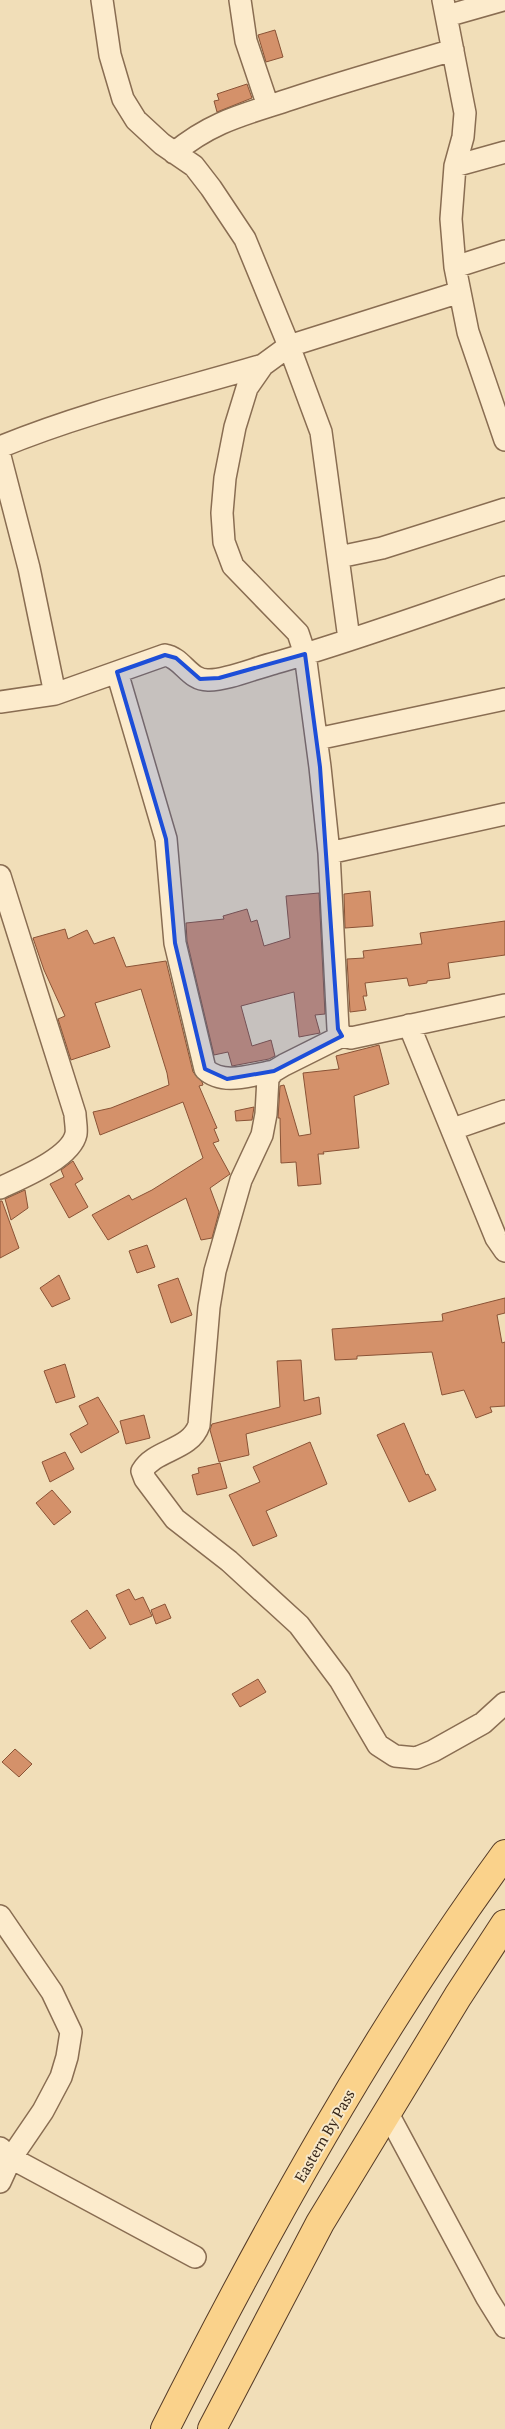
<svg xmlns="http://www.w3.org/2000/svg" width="505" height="2429" font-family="'PT Serif',serif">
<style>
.building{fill:#d4916a;stroke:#8a5336}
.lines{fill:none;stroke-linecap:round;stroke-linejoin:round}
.street-casing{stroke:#896d52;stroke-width:24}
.primary-casing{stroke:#553b27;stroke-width:30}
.street{stroke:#fcebcc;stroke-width:21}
.primary{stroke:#fad28b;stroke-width:28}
.marked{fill:#1d4ed8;fill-opacity:0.2;stroke:#1d4ed8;stroke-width:4;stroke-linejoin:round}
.labels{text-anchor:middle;stroke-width:4;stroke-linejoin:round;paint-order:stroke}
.street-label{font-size:15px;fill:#362619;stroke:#f8e8c8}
</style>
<rect width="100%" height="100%" fill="#f1deb8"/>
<path class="building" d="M275 30 283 57 266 62 258 35Z
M247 84 252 98 217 112 214 101 219 100 217 94Z
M370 891 373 926 345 928 344 894Z
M319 893 325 1014 315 1015 320 1033 299 1037 294 992 241 1006 252 1046 271 1040 275 1056 269 1059 232 1066 228 1052 214 1055 187 941 186 923 224 919 223 916 247 909 251 922 257 920 264 946 290 938 286 896Z
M505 921V955L448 963 450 978 427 981V983L409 986 407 978 365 983 367 996H363L366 1010 350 1012 347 959 364 958 363 951 422 944 420 933Z
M65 929 68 939 87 930 94 944 114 937 126 967 166 961 193 1072 202 1082 203 1085 199 1086 217 1128 214 1129 219 1141 213 1143 230 1174 210 1188 219 1212 212 1238 201 1240 186 1198 108 1240 92 1215 129 1195 132 1200 152 1190 203 1158 183 1102 100 1135 93 1112 111 1108 169 1085 167 1073 141 989 95 1003 110 1047 71 1060 58 1019 65 1016 44 970 33 938Z
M379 1045 389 1084 354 1096 359 1148 323 1152 324 1154H318L321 1184 298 1186 296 1162 281 1163 280 1118H278L280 1086 284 1085 299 1136 311 1134 303 1073 339 1069 336 1056Z
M254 1107 252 1120 236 1121 235 1111Z
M73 1161 83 1179 75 1184 88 1207 69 1218 50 1184 64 1177 61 1170Z
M25 1190 28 1208 11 1220 5 1199Z
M0 1201H2L19 1248 0 1258Z
M147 1245 155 1267 137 1273 129 1251Z
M59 1275 70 1299 52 1307 40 1288Z
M178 1278 192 1315 171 1323 158 1285Z
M505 1298V1313L497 1315 502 1343 505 1342V1406L490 1407 492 1412 476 1418 464 1390 442 1395 432 1352 357 1356V1359L335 1360 332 1329 443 1321 442 1314Z
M301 1360 304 1401 319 1397 321 1414 246 1434 249 1455 219 1462 210 1430 212 1424 280 1407 277 1361Z
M65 1364 75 1397 56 1403 44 1371Z
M98 1397 119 1432 81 1453 70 1434 88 1424 79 1406Z
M144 1415 150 1438 126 1444 120 1421Z
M404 1423 426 1475 428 1474 436 1490 409 1502 377 1435Z
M310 1442 327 1484 266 1511 277 1536 253 1546 229 1495 260 1482 253 1467Z
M65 1452 74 1469 50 1482 42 1462Z
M220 1463 227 1488 197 1495 192 1475 199 1473 198 1468Z
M52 1490 71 1512 54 1525 36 1503Z
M129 1589 135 1600 143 1597 152 1616 130 1625 116 1595Z
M165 1604 171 1618 156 1624 151 1610Z
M87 1610 106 1638 90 1649 71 1621Z
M258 1679 266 1692 240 1707 232 1694Z
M15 1749 32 1764 19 1777 2 1762Z"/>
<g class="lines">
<g class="street-casing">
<path id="street" d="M102 0 110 55 123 99 136 120 162 144 194 166 211 188 245 239 289 346 321 432 349 639
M240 0 246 41 268 106
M443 0 465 113 463 137 455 166 451 219 455 267 468 332 505 440
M447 16 503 0
M174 153C212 121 246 114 291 99 345 81 399 66 453 50
M455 166 505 152
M455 267 505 251
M460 292 289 346 263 365 247 388 235 427 225 478 222 513 224 542 233 566 298 633 305 654 320 767 329 853 338 1029 342 1036 351 1038 505 1005
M0 447C85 412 175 391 263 365
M0 456 29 568 55 694
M339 557 382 548 505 509
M117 672 166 839 175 943 205 1069C223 1086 251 1075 274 1071
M0 702 55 694 165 655C183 658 189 681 209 680 228 680 255 668 275 663 352 641 428 613 505 587
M317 739 505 699
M329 853 505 814
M0 876 75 1114C75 1120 77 1128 76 1134 71 1158 21 1178 0 1188
M409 1025 496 1238 505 1251
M342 1036 284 1065 274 1071 268 1078 266 1114 262 1135 241 1180 215 1271 209 1307 199 1425C190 1451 155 1449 142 1471L145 1479 175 1519 229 1561 299 1625 340 1680 378 1745 395 1756 416 1758 433 1751 483 1723 505 1703
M453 1129 505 1111
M0 1916 52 1992 71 2032 67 2057 61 2077 43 2111 11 2158 0 2182
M387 2112 487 2298 505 2327
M0 2148 11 2158 195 2257"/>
</g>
<g class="primary-casing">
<path id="primary" d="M165 2429C264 2233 375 2032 505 1854
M212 2429 320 2223 458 1996 505 1924"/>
</g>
<use href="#street" class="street"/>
<use href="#primary" class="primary"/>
</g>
<path class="marked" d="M305 654 320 767 338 1029 342 1036 274 1071 227 1079 205 1069 175 943 166 839 117 672 165 655 176 658 200 679 219 678Z"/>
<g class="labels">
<g class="street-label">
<text transform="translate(325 2136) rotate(-60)" y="5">Eastern By Pass</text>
</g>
</g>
</svg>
